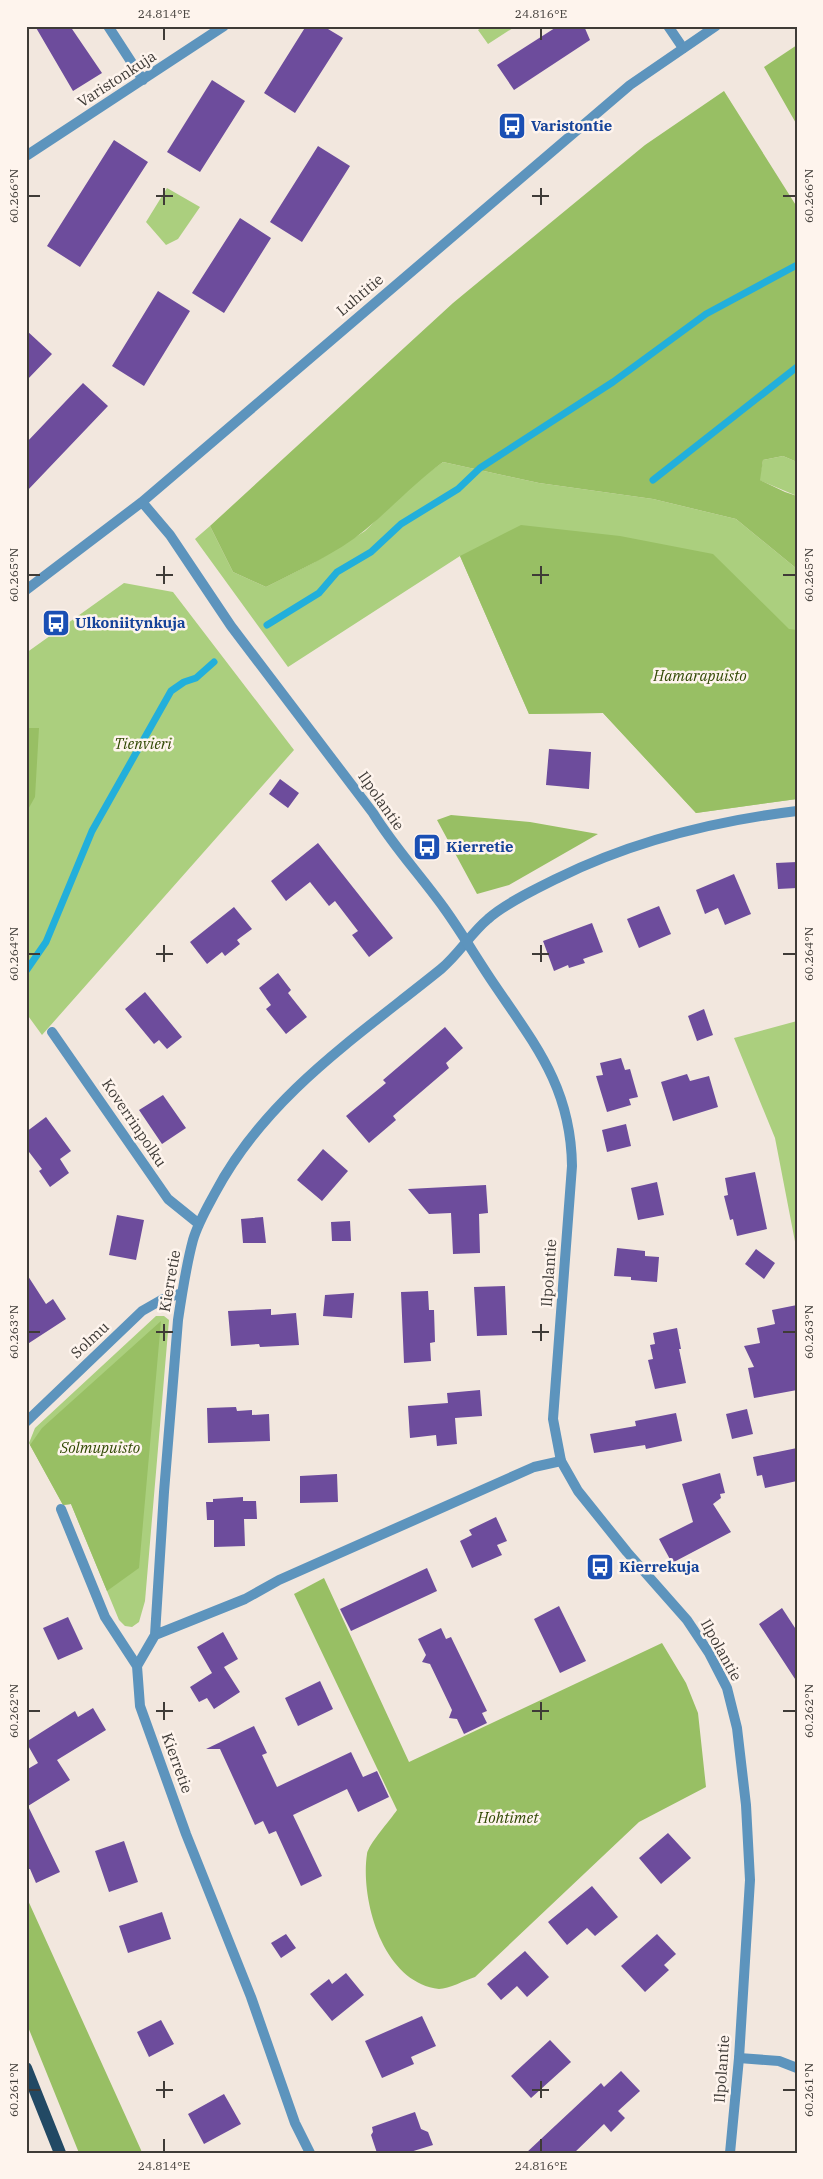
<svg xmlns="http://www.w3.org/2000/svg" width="823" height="2179" font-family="'IBM Plex Serif',serif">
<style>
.green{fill:#abcf7e}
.forest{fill:#98bf64}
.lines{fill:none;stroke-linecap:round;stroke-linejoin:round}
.stream{stroke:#22afdb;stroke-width:7}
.building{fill:#6d4c9c}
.minor{stroke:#5d94bd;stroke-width:10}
.tertiary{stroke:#5d94bd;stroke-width:10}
.primary{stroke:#224964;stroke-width:12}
.ticks{fill:none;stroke:#3f3b37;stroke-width:2}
.labels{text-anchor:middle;stroke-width:5;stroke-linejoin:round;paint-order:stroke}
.street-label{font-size:15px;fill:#3f3b37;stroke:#fef4ed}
.transit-label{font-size:15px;font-weight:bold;fill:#164399;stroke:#fef4ed;text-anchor:start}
.park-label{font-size:15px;font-style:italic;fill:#304803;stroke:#fef4ed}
.neatline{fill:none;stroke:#3f3b37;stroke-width:2}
.ticks-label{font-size:12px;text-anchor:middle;fill:#3f3b37}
</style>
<rect width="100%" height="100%" fill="#f2e7de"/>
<path class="green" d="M484 26H516L488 44 478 30Z
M167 188 200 207 178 239 166 245 146 222Z
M783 456 797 462V496L759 480 763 460Z
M443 462 539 483 653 499 736 519 797 569V799L696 813 603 713 529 714 460 556 288 667 195 539 210 526 233 572 266 587 315 562 365 531 414 483Z
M124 583 173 592 294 750 42 1035 26 1013V653Z
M797 1021V1252L775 1138 734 1038Z
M156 1316H164L169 1320 145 1601 139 1622 132 1627 125 1626 119 1620 71 1504 63 1505 29 1443 35 1428Z"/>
<path class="forest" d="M797 45V125L764 67Z
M724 91 797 207V462L783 456 763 460 760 480 785 492 797 496V569L736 519 653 499 539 483 443 462C414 483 392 508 365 530 336 554 299 570 266 587L233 572 210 526 453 303 645 145Z
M521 525 620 536 713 554 789 629 797 630V799L696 813 603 713 529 714 460 556Z
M26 728H39L35 797 26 813Z
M451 815 530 822 598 834 509 885 477 894 437 820Z
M161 1321 139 1568 107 1591 71 1504 63 1505 30 1445 42 1428Z
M324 1578 409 1762 662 1643 686 1683 698 1713 706 1787 639 1822 475 1977C465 1980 449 1989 439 1989 383 1983 360 1900 367 1854 368 1845 391 1819 397 1810L294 1594Z
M26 1896 141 2150 142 2153H79L26 2022Z"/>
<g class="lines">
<path class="stream" d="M653 480 797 367
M267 625 319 593 337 572 371 552 401 524 458 489 480 468 613 382 706 314 797 265
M26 971 46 942 92 831 171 691 184 682 196 678 214 662"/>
</g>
<path class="building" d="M35 26H70L102 73 73 91Z
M306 26H323L343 38 295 113 264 93Z
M558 26H584L590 40 514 90 497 65Z
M212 80 245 101 200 172 167 152Z
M114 140 148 162 80 267 47 246Z
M318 146 350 166 302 242 270 222Z
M240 218 271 238 224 313 192 293Z
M158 291 190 311 144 386 112 366Z
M26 330 52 354 26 381Z
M83 383 108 406 26 492V443Z
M549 749 591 752 589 789 546 785Z
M280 779 299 793 288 808 269 794Z
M318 843 393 938 369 957 352 935 358 931 335 901 329 906 310 882 286 901 271 881Z
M797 862V888L778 889 776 863Z
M734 874 751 914 725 925 718 908 705 914 696 890Z
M659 906 671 934 639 948 627 919Z
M234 907 252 929 237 940 240 944 225 956 222 952 207 964 190 942Z
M592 923 603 952 583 959 585 963 569 968 568 965 554 971 543 941Z
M278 973 291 990 288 993 307 1017 286 1034 266 1009 271 1005 259 988Z
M145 992 182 1037 167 1049 159 1040 154 1044 125 1009Z
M704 1009 713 1035 697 1041 688 1016Z
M445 1027 463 1048 446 1063 449 1068 393 1116 396 1120 369 1143 346 1116 386 1083 383 1080Z
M621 1058 625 1070 630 1069 638 1097 629 1099 631 1105 607 1112 596 1076 603 1075 600 1063Z
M687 1074 690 1081 709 1076 718 1107 673 1121 661 1082Z
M163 1095 186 1128 162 1144 139 1110Z
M46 1117 71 1151 60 1159 69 1173 50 1187 39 1171 42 1169 26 1148V1132Z
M626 1124 631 1146 607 1152 602 1130Z
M323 1149 348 1171 322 1201 297 1180Z
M755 1172 767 1229 737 1236 733 1219 730 1220 724 1196 728 1195 725 1178Z
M657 1182 664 1215 638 1220 631 1188Z
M486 1185 488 1213 479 1214 480 1253 453 1254 451 1213 429 1214 408 1189Z
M117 1215 144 1220 136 1260 109 1255Z
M263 1217 266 1243H243L241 1219Z
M350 1221 351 1241H332L331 1222Z
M617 1248 645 1251V1256L659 1257 657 1282 631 1280V1277L614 1276Z
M756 1249 775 1263 764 1279 745 1264Z
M26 1273 46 1304 53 1299 66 1319 26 1345Z
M505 1286 507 1335 477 1336 474 1287Z
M428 1291 429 1310H434L435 1342 430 1343 431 1361 404 1363 401 1292Z
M354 1293 352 1318 323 1316 325 1295Z
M797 1305V1390L754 1398 748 1368 754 1367 744 1346 760 1343 757 1328 775 1324 772 1310Z
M271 1309V1315L296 1313 299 1345 260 1347 259 1344 231 1346 228 1311Z
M677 1328 681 1349H679L686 1383 655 1389 648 1360 653 1359 650 1345 655 1344 653 1333Z
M480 1390 482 1416 455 1418 457 1444 437 1446 436 1435 410 1438 408 1406 448 1403 447 1393Z
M236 1407 237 1411 252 1410V1415L269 1414 270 1441 208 1443 207 1408Z
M747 1409 753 1434 732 1439 726 1414Z
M676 1413 682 1441 646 1449 645 1445 594 1453 590 1434 636 1426 635 1421Z
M797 1448V1481L765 1488 762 1475 757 1476 753 1457Z
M720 1473 725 1493 720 1494 721 1498 713 1504 731 1532 672 1563 659 1539 693 1522 682 1484Z
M337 1474 338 1502 300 1503V1476Z
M243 1497V1501H256L257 1519H244L245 1546 214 1547V1520H207L206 1502H213V1499Z
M496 1517 507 1541 497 1545 502 1555 472 1568 460 1541 472 1535 469 1530Z
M427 1568 437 1591 351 1631 340 1609Z
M559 1606 586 1661 560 1673 534 1619Z
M782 1608 797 1631V1682L759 1624Z
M68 1617 83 1649 58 1660 43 1628Z
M441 1628 446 1639 451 1637 487 1711 482 1713 487 1723 464 1734 457 1719 449 1718 452 1710 430 1664 422 1662 426 1655 418 1639Z
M223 1632 238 1659 224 1667 240 1692 214 1709 207 1698 199 1702 190 1687 212 1673 197 1647Z
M320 1681 333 1709 298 1726 285 1698Z
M93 1708 106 1730 57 1760 70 1780 28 1806 60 1872 36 1883 30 1869H26V1770L38 1763 26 1742 75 1711 78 1717Z
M254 1726 267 1753 262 1755 277 1787 351 1752 363 1777 377 1771 389 1797 358 1812 347 1789 293 1815 322 1876 301 1886 276 1831 269 1834 263 1821 255 1825 220 1749H206Z
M668 1833 691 1858 661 1884 639 1858Z
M124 1841 138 1882 109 1892 95 1851Z
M592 1886 618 1917 595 1936 587 1928 567 1945 548 1922Z
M162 1912 171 1939 128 1953 119 1926Z
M286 1934 296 1948 281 1958 271 1943Z
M657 1934 676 1954 664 1965 669 1970 645 1992 621 1966Z
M525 1951 549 1977 527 1997 517 1986 501 2000 487 1984Z
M346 1973 364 1995 332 2021 310 1994 329 1979 332 1984Z
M422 2016 436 2046 411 2057 414 2064 382 2078 365 2041Z
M161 2020 174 2044 149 2057 137 2032Z
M550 2040 571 2062 531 2098 511 2076Z
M621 2071 640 2091 618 2111 625 2118 611 2132 604 2124 574 2153H526L601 2083 604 2087Z
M224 2094 241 2124 204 2144 188 2114Z
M415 2112 421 2129 428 2132 433 2145 407 2153H377L371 2135 373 2132 372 2127Z"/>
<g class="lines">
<path class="minor" d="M108 26 143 80
M668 26 683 48
M26 156 224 26
M52 1032 168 1199 199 1224
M26 1422 142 1311 163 1299 182 1293
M61 1509 105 1617 137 1666
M155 1635 245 1599 279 1580 534 1467 561 1461
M739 2058 779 2061 797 2068
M310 2153 295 2123 251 1997 186 1834 140 1706 137 1666 155 1635 164 1492 178 1320C182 1293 186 1266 193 1240 198 1223 207 1208 215 1193 267 1095 357 1037 441 969 459 954 471 933 488 919 504 904 538 888 558 878 633 841 714 821 797 811"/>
<path class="tertiary" d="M142 502 170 535 231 626 373 813C394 847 421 876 444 908 462 933 477 959 494 984 536 1046 571 1088 572 1166L553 1419 561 1461 578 1491 627 1552 687 1620 709 1653 727 1688 737 1728 746 1805 750 1880 739 2058 730 2153
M26 590 142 502 630 85 716 26"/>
<path class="primary" d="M26 2068 60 2153"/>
</g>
<path class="ticks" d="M164 28V40M541 28V40M164 188V205M541 188V205M28 196H40M156 196H173M532 196H549M783 196H796M164 566V584M541 566V584M28 575H40M156 575H173M532 575H549M783 575H796M164 945V962M541 945V962M28 954H40M156 954H173M532 954H549M783 954H796M164 1324V1341M541 1324V1341M28 1332H40M156 1332H173M532 1332H549M783 1332H796M164 1702V1720M541 1702V1720M28 1711H40M156 1711H173M532 1711H549M783 1711H796M164 2081V2098M541 2081V2098M28 2090H40M156 2090H173M532 2090H549M783 2090H796M164 2139V2152M541 2139V2152"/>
<defs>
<g id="bus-square" transform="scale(1.4375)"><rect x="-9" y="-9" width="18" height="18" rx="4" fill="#1a4fb4" stroke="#fef4ed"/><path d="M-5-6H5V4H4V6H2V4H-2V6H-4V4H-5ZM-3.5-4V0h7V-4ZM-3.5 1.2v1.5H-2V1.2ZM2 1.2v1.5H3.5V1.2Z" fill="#fff"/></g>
</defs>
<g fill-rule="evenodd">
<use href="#bus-square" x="512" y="126"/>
<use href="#bus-square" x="56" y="623"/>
<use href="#bus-square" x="427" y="847"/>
<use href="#bus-square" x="600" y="1567"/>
</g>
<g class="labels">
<g class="street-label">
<text transform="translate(117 79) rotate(-33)" y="5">Varistonkuja</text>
<text transform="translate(360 295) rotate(-40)" y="5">Luhtitie</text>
<text transform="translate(381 801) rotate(55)" y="5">Ilpolantie</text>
<text transform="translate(134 1123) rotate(56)" y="5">Koverrinpolku</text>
<text transform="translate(549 1273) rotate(-86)" y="5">Ilpolantie</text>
<text transform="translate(170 1281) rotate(-80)" y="5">Kierretie</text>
<text transform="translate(90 1340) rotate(-43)" y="5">Solmu</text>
<text transform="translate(721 1650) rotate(61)" y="5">Ilpolantie</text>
<text transform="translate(177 1763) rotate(70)" y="5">Kierretie</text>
<text transform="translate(722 2069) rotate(-86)" y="5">Ilpolantie</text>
</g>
<g class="transit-label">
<text x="531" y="131">Varistontie</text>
<text x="75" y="628">Ulkoniitynkuja</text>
<text x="446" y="852">Kierretie</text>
<text x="619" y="1572">Kierrekuja</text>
</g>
<g class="park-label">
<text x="700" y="681">Hamarapuisto</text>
<text x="143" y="749">Tienvieri</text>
<text x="100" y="1453">Solmupuisto</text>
<text x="508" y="1823">Hohtimet</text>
</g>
</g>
<rect width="823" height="2179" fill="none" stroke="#fef4ed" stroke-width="55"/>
<rect x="28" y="28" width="768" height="2124" class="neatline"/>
<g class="ticks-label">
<text x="164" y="18">24.814°E</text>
<text x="541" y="18">24.816°E</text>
<text transform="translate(14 196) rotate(-90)" y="4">60.266°N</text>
<text transform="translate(809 196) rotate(-90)" y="4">60.266°N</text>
<text transform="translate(14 575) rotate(-90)" y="4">60.265°N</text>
<text transform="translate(809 575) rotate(-90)" y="4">60.265°N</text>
<text transform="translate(14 954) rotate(-90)" y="4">60.264°N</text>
<text transform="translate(809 954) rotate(-90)" y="4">60.264°N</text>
<text transform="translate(14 1332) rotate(-90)" y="4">60.263°N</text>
<text transform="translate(809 1332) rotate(-90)" y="4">60.263°N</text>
<text transform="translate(14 1711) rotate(-90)" y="4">60.262°N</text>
<text transform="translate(809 1711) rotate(-90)" y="4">60.262°N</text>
<text transform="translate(14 2090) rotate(-90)" y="4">60.261°N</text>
<text transform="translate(809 2090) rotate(-90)" y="4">60.261°N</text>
<text x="164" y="2170">24.814°E</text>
<text x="541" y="2170">24.816°E</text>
</g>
</svg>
